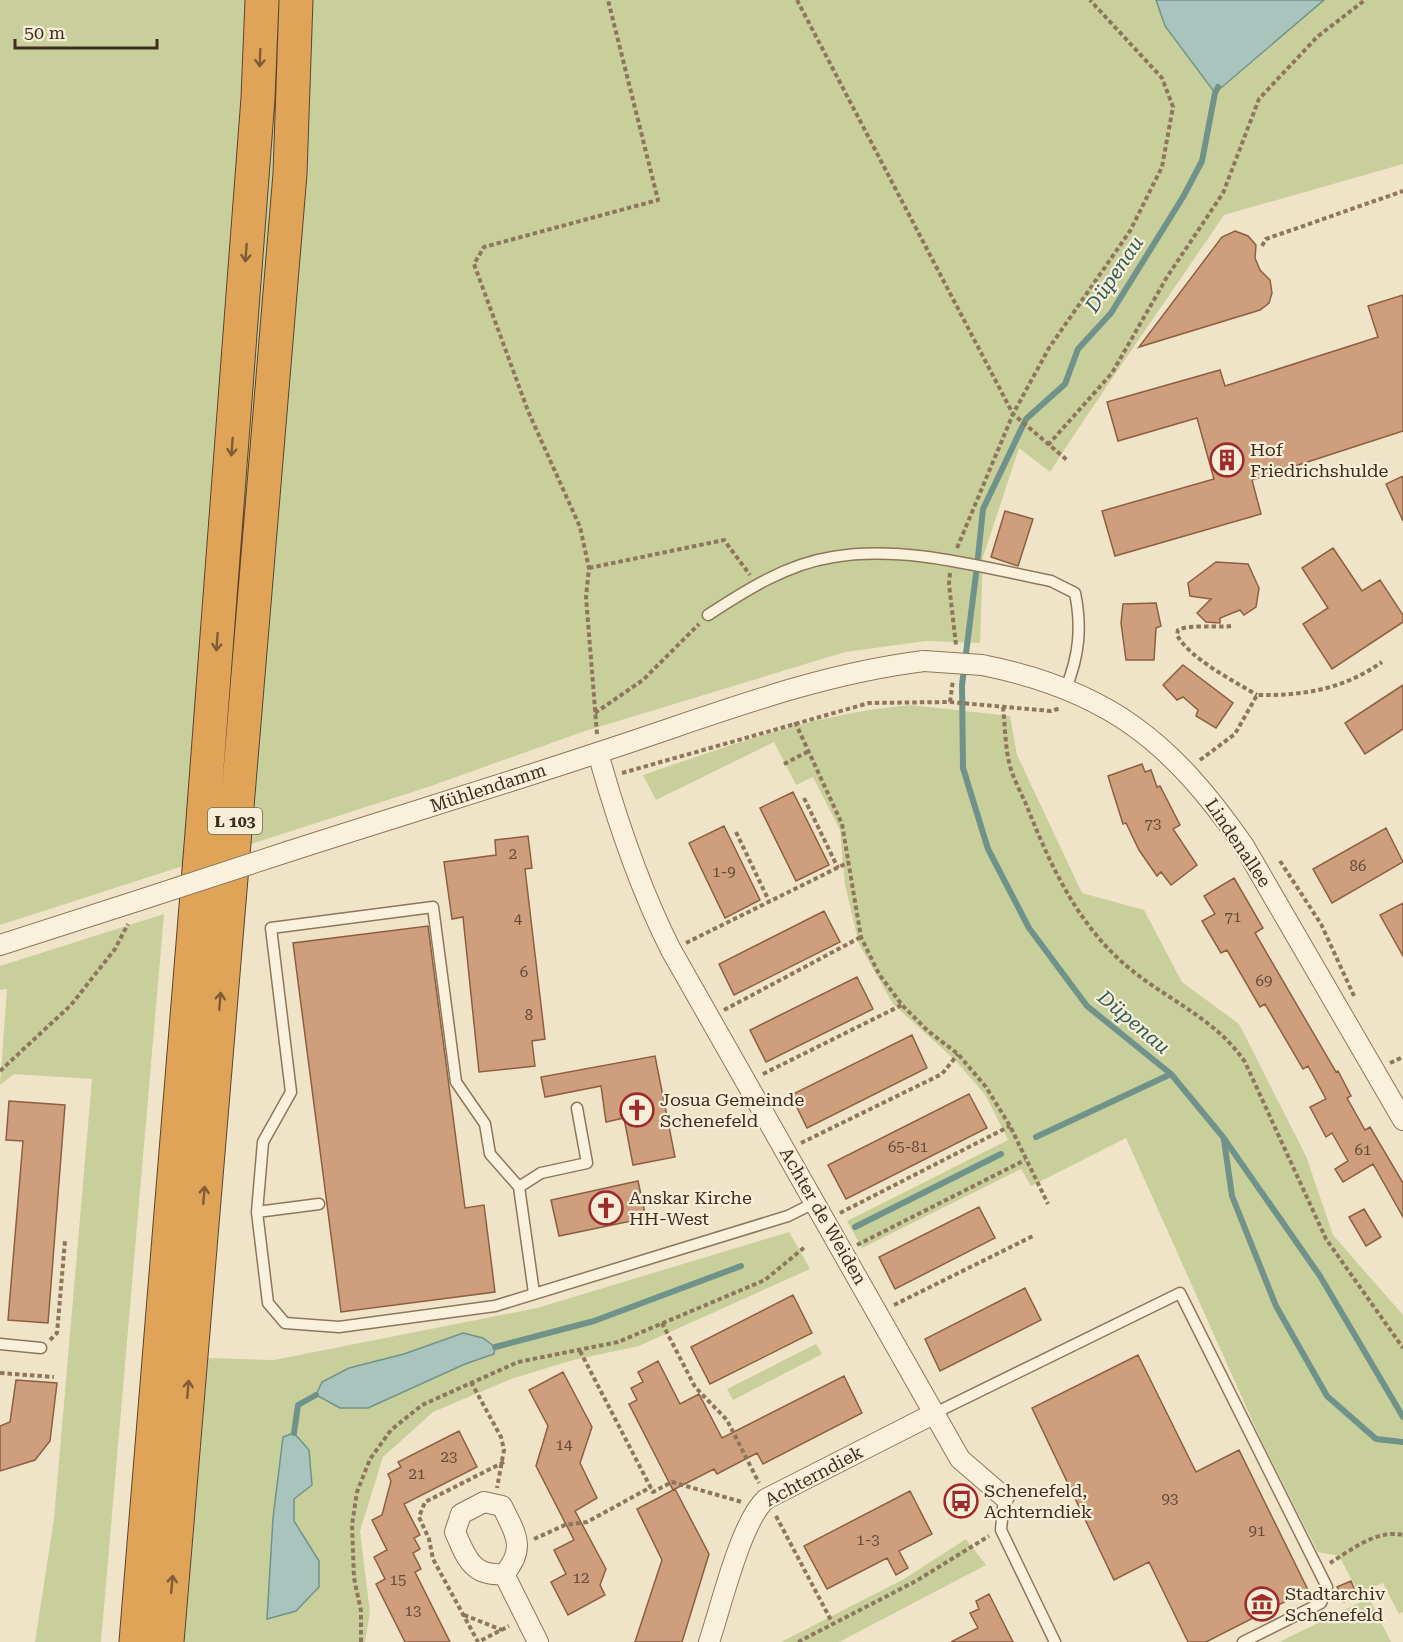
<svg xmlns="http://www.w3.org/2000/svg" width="1403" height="1642" font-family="'Roboto Serif',serif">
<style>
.green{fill:#c9cf9b}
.water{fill:#a9c4bc;stroke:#6f938a;stroke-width:1.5}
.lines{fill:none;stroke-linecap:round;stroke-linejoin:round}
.stream{stroke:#6f938a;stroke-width:6}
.building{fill:#cf9f7d;stroke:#8d5f41;stroke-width:1.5}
.lane-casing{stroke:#8d765c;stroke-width:13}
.street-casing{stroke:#8d765c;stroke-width:22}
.highway-casing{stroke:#5b4430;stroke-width:35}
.path{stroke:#8d765c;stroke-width:4;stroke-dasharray:4.5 3;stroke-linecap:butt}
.lane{stroke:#faf1dc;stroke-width:10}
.street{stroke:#faf1dc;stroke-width:20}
.highway{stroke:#e0a458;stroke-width:33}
.street-bridge-casing{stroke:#8d765c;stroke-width:22;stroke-linecap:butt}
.street-bridge{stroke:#faf1dc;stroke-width:20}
.oneway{stroke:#7e5d36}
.labels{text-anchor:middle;stroke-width:4.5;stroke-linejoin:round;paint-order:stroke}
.number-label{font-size:15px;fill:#624a37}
.shield{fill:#f7eed8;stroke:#756857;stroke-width:1.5}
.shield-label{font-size:16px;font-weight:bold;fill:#3d2e20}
.poi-label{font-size:18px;fill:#3d2e20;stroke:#f7eed8;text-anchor:start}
.street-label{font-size:18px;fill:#3d2e20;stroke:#f7eed8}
.water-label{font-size:20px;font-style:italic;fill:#2f5d5a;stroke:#f7eed8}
</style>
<rect width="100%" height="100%" fill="#f0e4c8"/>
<path class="green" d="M0 0H1156L1165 26 1215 93 1324 0H1403V164L1224 215C1166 301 1106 385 1050 472L1019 448 983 557 980 643 926 641 845 652 582 732 428 787 0 925Z
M911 705 1010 716 1017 755 1082 893 1144 910 1182 982 1239 1024 1306 1156 1333 1235 1403 1315V1612L1399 1614 1383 1583 1359 1593 1339 1556 1318 1552 1261 1440 1126 1138 1031 1186 1021 1169 862 1248 847 1221 1008 1140 986 1096 956 1061 893 1004 859 944 845 885 840 830 813 777 796 785 774 742 656 800 643 775C731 745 817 713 911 705Z
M164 914 101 1642H35L54 1519 92 1079 14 1074 0 1085 7 989 0 990V966Z
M789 1232 810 1269 639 1346 573 1360 511 1379 433 1412 383 1457 360 1531 370 1613 365 1642H184L208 1358 274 1360 537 1308Z
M816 1344 822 1354 733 1400 727 1389Z
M966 1539 986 1565 839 1642H781L904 1579Z
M1369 1598 1391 1642H1279Z"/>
<path class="water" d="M1156 0H1324L1215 93 1165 26Z
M463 1333 483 1338 495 1347 494 1354 465 1364 368 1408H340L316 1395 322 1382 349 1368 404 1354Z
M294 1433 309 1450 312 1485 294 1499V1521L319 1561V1587L296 1611 267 1619 273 1518 283 1437Z"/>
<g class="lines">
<path class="stream" d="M978 557 983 509 1026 419 1065 384 1078 349 1111 313 1183 197 1202 161 1215 93 1218 87
M976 574 962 685 963 768 988 849 1029 928 1087 1006 1171 1074 1223 1137 1320 1276 1403 1417
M1036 1137 1171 1074
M1224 1140 1232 1196 1276 1306 1327 1396 1376 1439 1403 1442
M855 1227 1001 1154
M495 1347 594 1321 741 1266
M294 1433 298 1405 316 1395"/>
</g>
<path class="building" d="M1235 231 1248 236 1256 245 1255 258 1260 270 1270 280 1272 293 1269 303 1260 310 1139 347 1222 237Z
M1403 295V431L1252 480 1261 514 1115 556 1102 511 1214 479 1197 418 1118 441 1107 402 1220 370 1225 386 1378 337 1368 306Z
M1403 476V521L1386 484Z
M1005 511 1033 519 1018 566 991 557Z
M1333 548 1362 591 1380 580 1403 615V622L1332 669 1303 624 1328 608 1302 568Z
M1216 562 1248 564 1259 588 1256 607 1244 615 1240 610 1220 618V623L1206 622 1197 613 1211 599 1190 596 1188 583Z
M1156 603 1161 626 1156 628 1154 660H1126L1121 623 1123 604Z
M1183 665 1233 703 1216 728 1196 716 1198 710 1183 697 1177 700 1163 685Z
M1403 685V729L1365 754 1345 723Z
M1142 764 1145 772 1151 770 1157 787 1160 786 1180 825 1173 829 1197 865 1171 885 1161 872 1157 876 1139 850 1126 823 1123 824 1108 776Z
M793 792 829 865 796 881 760 808Z
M724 826 760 900 725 918 689 843Z
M1386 828 1403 862 1332 903 1313 869Z
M528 836 532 868 525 869 545 1039 532 1041 535 1066 479 1072 463 917 452 919 444 862 496 855 495 840Z
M1234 878 1263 928 1255 933 1336 1072 1338 1071 1351 1096 1347 1098 1365 1130 1370 1127 1403 1183V1217L1373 1164 1343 1182 1335 1169 1348 1161 1332 1133 1326 1137 1310 1107 1326 1099 1308 1066 1303 1069 1265 1004 1260 1007 1227 950 1221 953 1202 921 1215 914 1204 896Z
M1403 903V956L1380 915Z
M824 911 840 942 734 995 719 964Z
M428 926 465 1208 484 1205 495 1292 341 1312 293 943Z
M857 977 873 1009 766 1062 750 1030Z
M912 1035 927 1068 807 1128 791 1095Z
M655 1056 675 1157 633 1165 624 1118 606 1122 601 1086 545 1097 541 1077Z
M969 1094 987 1128 846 1199 828 1165Z
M9 1101 65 1105 48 1323 8 1320 23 1141 6 1140Z
M638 1181 646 1218 559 1236 551 1200Z
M979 1207 995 1238 895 1289 879 1257Z
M1364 1209 1381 1237 1366 1246 1349 1217Z
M1025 1288 1041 1320 940 1371 925 1339Z
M793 1295 812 1333 710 1384 691 1347Z
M1138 1355 1196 1472 1239 1450 1308 1590 1206 1642H1188L1149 1562 1114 1580 1032 1408Z
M658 1361 680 1404 699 1394 722 1438 844 1376 862 1413 763 1464 757 1453 717 1474 714 1469 673 1490 629 1404 637 1400 631 1388 643 1382 638 1372Z
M563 1372 592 1427 580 1463 597 1498 575 1511 606 1569 600 1585 605 1595 568 1615 551 1582 566 1574 554 1550 574 1540 536 1466 548 1426 529 1390Z
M16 1380 57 1383 50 1441 35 1460 0 1471V1426L10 1422Z
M459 1431 477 1467 404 1504 420 1535 414 1538 420 1549 413 1553 421 1569 415 1572 450 1642H405L376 1584 385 1579 374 1557 387 1550 372 1520 382 1515 391 1481 388 1474 401 1467 398 1462Z
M675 1489 709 1554 682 1642H635L662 1560 637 1509Z
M910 1491 932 1534 899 1551 908 1568 896 1575 887 1558 827 1589 804 1546Z
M1351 1581 1357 1596 1344 1602 1337 1587Z
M989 1594 1013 1642H951L978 1628 970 1613 979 1609 976 1601Z"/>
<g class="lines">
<g class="lane-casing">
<path id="lane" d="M708 615C746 590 787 564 833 557 906 545 980 567 1051 581L1075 593C1082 627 1079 656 1066 688
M519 1187 541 1173 587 1163 577 1108
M257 1212 319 1204
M534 1293 519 1187 490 1154 485 1124 456 1082 433 907 271 928 291 1092 263 1142 257 1212 268 1303 285 1323 339 1327 495 1306 788 1216 816 1202
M0 1344 41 1348
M935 1413 1180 1293 1327 1587 1321 1603 1243 1642
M1004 1497 1001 1530 1055 1642"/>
</g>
<g class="street-casing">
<path id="street" d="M982 665C1108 690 1172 742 1244 846L1403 1120
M598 753C617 821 639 887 671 950L960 1459 1004 1497
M290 851C392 818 495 787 597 753 706 718 810 675 924 661
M0 945 140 900
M484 1502 502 1506C515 1533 527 1548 504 1574 472 1577 466 1557 455 1532L461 1514Z
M504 1574 538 1642
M709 1642C721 1607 741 1521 766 1499L935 1413"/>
</g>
<g class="highway-casing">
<path id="highway" d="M136 1642 202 833 258 98 262 0
M167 1642 290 174 296 0"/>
</g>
<path class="path" d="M797 0 1013 414 1067 460
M1262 246 1266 239 1403 191
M1048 445 1112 373 1167 277 1223 193 1259 99 1317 37 1365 0
M957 548 1013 414 1049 348 1130 231 1162 167 1173 107 1162 78 1090 0
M589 568 724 540 750 575
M950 573 949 584 956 645
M1231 626C1216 628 1190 624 1178 630L1177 635C1190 659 1234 681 1257 695
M950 702 953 680
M1003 707C1005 725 1005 744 1009 762 1012 776 1020 791 1026 804 1050 865 1078 926 1129 968 1169 1001 1216 1019 1245 1062L1326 1239 1403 1348
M595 713 643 680 699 624
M795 722 842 824 861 937 879 974 902 1005 928 1031 958 1054 986 1087 1010 1126 1048 1204
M597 734 586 597 589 568 580 527 528 411 474 264 484 247 658 200 608 0
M1200 760 1235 734 1257 695C1303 696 1344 689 1382 662
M784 764 809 751
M622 773 869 703 950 702 1051 711 1061 708
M804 798 838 868
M736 832 769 901
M1280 861 1321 924 1354 996
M686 943 849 862
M724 1010 861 937
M1390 1063 1403 1057
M0 1071 71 1005 115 949 128 924
M763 1074 902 1005
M801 1143 942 1074 958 1054
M840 1213 1010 1126
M857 1245 1025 1160
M894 1305 1033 1236
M662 1323 695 1387 727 1420 759 1483
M50 1340 57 1333 65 1241
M580 1351 653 1492 672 1482 742 1502
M0 1373 54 1377
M471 1382 501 1437 504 1450 497 1488
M504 1462 425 1502 419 1517 429 1539 433 1559 478 1642 509 1626
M776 1516 833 1624
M534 1539 565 1525 587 1522 651 1487
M1330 1563C1351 1550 1377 1529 1403 1535
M464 1615 502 1630
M361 1642V1611L354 1578 352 1525 357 1492 370 1459 391 1430 422 1405 518 1362 618 1342 765 1280 806 1246
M798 1642 916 1581 989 1536"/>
<use href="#lane" class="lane"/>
<use href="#street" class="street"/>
<use href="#highway" class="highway"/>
<g class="street-bridge-casing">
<path id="street-bridge" d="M924 661 982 665
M140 900 290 851"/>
</g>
<use href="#street-bridge" class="street-bridge"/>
</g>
<defs><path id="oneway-shaft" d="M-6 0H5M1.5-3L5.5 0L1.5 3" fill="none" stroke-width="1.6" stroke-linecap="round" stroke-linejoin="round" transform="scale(1.5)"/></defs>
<g class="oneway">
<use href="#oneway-shaft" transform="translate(260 58) rotate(92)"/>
<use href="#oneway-shaft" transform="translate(246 253) rotate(94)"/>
<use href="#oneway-shaft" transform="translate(232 447) rotate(94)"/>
<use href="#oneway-shaft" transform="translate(217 642) rotate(94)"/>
<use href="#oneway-shaft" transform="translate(220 1001) rotate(-85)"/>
<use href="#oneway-shaft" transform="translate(204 1195) rotate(-85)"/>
<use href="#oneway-shaft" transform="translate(188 1389) rotate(-85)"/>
<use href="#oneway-shaft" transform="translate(172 1584) rotate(-85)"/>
</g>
<defs>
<g id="building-ring" transform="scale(1.725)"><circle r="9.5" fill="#f7eed8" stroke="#9e2a2b" stroke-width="1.5"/><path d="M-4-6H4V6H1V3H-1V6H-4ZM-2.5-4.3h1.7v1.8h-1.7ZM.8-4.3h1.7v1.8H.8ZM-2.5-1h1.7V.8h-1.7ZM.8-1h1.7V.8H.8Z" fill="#9e2a2b"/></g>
<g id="church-ring" transform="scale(1.725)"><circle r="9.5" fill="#f7eed8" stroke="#9e2a2b" stroke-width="1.5"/><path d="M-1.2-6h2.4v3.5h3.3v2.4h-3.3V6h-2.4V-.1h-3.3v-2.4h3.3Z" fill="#9e2a2b"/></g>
<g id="bus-ring" transform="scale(1.725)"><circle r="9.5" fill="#f7eed8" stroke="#9e2a2b" stroke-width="1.5"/><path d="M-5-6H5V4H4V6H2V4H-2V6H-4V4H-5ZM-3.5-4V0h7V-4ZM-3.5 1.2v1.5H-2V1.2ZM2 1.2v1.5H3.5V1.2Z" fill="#9e2a2b"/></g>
<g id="museum-ring" transform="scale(1.725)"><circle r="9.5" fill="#f7eed8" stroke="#9e2a2b" stroke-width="1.5"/><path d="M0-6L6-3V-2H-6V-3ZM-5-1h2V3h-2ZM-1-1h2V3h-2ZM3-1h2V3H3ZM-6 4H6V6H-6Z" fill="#9e2a2b"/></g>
</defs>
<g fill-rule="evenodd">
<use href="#building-ring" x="1227" y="460"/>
<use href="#church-ring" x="637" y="1110"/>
<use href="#church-ring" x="606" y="1208"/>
<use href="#bus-ring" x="961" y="1501"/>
<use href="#museum-ring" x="1262" y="1604"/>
</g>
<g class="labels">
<g class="number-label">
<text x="1153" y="829">73</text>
<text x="513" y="859">2</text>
<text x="1358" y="871">86</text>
<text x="724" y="877">1-9</text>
<text x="1233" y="922">71</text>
<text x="518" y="924">4</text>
<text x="524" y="977">6</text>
<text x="1264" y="986">69</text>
<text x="529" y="1020">8</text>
<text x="908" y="1152">65-81</text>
<text x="1363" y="1155">61</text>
<text x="564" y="1450">14</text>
<text x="449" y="1462">23</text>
<text x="417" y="1479">21</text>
<text x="1170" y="1504">93</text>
<text x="1257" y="1536">91</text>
<text x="868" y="1545">1-3</text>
<text x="581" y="1583">12</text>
<text x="398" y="1585">15</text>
<text x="413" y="1616">13</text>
</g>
<rect class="shield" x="208" y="808" width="54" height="26" rx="4.5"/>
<g class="shield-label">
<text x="235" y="827">L 103</text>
</g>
<g class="poi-label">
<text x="1250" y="456">Hof<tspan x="1250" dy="21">Friedrichshulde</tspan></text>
<text x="660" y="1106">Josua Gemeinde<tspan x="660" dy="21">Schenefeld</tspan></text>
<text x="629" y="1204">Anskar Kirche<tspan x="629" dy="21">HH-West</tspan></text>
<text x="984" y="1497">Schenefeld,<tspan x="984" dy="21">Achterndiek</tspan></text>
<text x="1285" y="1600">Stadtarchiv<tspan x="1285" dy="21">Schenefeld</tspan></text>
</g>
<g class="street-label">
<text transform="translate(488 788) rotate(-18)" y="6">Mühlendamm</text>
<text transform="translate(1238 843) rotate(56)" y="6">Lindenallee</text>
<text transform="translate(823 1216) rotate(60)" y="6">Achter de Weiden</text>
<text transform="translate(814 1476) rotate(-28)" y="6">Achterndiek</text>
</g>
<g class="water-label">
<text transform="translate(1114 274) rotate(-56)" y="7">Düpenau</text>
<text transform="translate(1134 1022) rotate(40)" y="7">Düpenau</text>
</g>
</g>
<path d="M15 39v9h142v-9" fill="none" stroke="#3d2e20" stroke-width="3"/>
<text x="24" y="39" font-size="18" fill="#3d2e20" stroke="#f7eed8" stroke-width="4.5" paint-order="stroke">50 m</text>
</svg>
